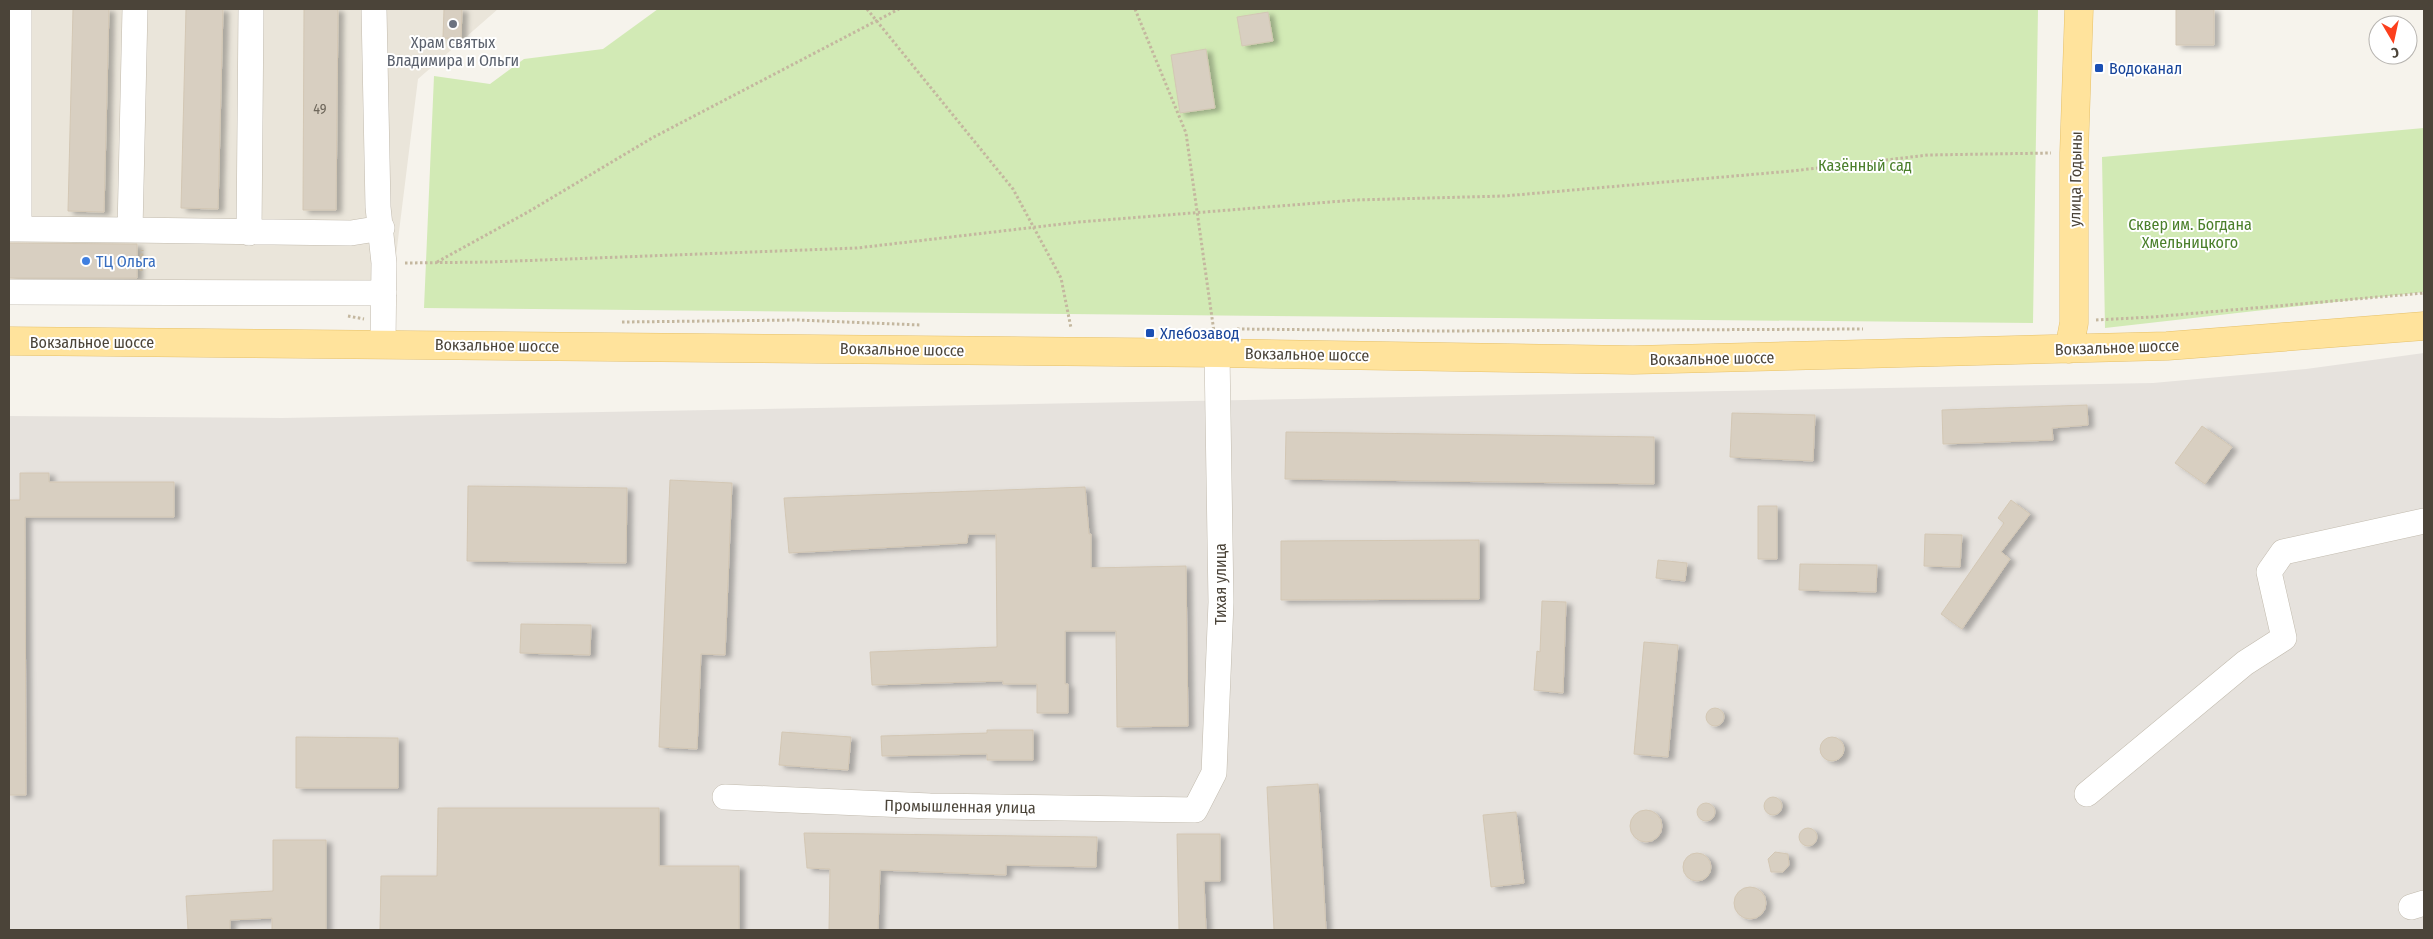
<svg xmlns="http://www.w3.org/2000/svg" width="2433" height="939" font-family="'Fira Sans Condensed',sans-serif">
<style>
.residential{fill:#eae5da}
.industrial{fill:#e6e2dd}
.green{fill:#d2eab5}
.building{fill:#d8cfc1;stroke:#d3c7b4;filter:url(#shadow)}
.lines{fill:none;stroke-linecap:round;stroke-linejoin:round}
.minor-casing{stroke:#c2bbae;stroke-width:26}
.major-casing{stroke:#e6c16a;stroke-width:29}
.path{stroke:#c4b79f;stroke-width:3;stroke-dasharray:2.5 2.5;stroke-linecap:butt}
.minor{stroke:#fff;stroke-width:25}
.major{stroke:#ffe39c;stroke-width:28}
.worship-dot{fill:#6b7280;stroke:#fff;stroke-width:2}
.transit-dot{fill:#1a4fb4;stroke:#fff;stroke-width:2}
.shop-dot{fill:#3f7fe0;stroke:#fff;stroke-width:2}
.labels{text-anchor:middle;stroke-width:4;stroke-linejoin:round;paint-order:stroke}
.number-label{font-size:14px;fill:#6e675b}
.worship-label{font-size:16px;fill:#5b616d;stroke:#fff}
.transit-label{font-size:16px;fill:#164399;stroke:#fff;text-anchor:start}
.park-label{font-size:16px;fill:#4a7f2a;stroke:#fff}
.street-label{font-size:16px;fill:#4b4439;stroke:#fff}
.shop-label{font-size:16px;fill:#366cbe;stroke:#fff;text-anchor:start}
</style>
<defs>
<filter id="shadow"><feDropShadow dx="5.5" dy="3" stdDeviation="2.5" flood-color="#0004"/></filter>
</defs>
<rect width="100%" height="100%" fill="#f6f3ec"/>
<path class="residential" d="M9 9H498L418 79 390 304 9 298Z"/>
<path class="industrial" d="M2424 353V930H9V416L282 418 2153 383 2306 369Z"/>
<path class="green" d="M658 9H2038L2033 323 424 308 434 76 490 84 524 59 603 49Z
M2424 128V292L2105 328 2102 157Z"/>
<path class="building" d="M73 9H109L104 212 68 211Z
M186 9H223L218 209 181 208Z
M304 9H338L336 210H303Z
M444 9H462L461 39 443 38Z
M2176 9H2214V45H2176Z
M1268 12 1273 41 1242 46 1237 17Z
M1206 49 1215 108 1180 113 1171 55Z
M9 243 137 244V278H9Z
M2087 405 2088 425 2052 428 2053 440 1943 444 1942 410Z
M1732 413 1815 415 1813 461 1730 457Z
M2202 426 2232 447 2205 484 2175 463Z
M1286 432 1654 437V484L1285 479Z
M20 473H49V482H174V517H25L26 795H9V500H20Z
M670 480 732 483 725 655 701 654 697 749 659 747Z
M468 486 627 488 626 563 467 561Z
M1085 487 1089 534H1091V568L1186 566 1188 726 1117 727 1116 631H1065V684H1068V713H1037V684H1003V681L872 685 870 652 997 647 996 534H968L967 543 789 553 784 498Z
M2011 500 2030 514 2001 552 2010 559 1962 629 1941 614 2004 523 1998 518Z
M1758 506H1777V559H1758Z
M1925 534 1962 535 1960 567 1924 566Z
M1479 540V599L1281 600V541Z
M1658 560 1687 563 1685 581 1656 578Z
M1800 564 1877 565 1876 592 1799 590Z
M1542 601 1566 602 1563 693 1534 690 1537 651 1540 652Z
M521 624 591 625 590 655 520 653Z
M1644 642 1678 645 1668 757 1634 754Z
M1706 717a9 9 0 1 1 18 0a9 9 0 1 1-18 0Z
M987 730H1033V760H987V754L882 756 881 736 987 733Z
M782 732 851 737 848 770 779 765Z
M1820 749a12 12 0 1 1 24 0a12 12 0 1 1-24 0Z
M296 737 398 738V788H296Z
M1318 784 1326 930H1274L1267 787Z
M1764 806a9 9 0 1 1 18 0a9 9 0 1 1-18 0Z
M1697 812a9 9 0 1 1 18 0a9 9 0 1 1-18 0Z
M438 808H659V866H739V930H380L381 876H437Z
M1630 826a16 16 0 1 1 32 0a16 16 0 1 1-32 0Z
M1516 812 1524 883 1491 887 1483 815Z
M1799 837a9 9 0 1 1 18 0a9 9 0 1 1-18 0Z
M804 833 1097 837 1096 867 1006 865V875L880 870 878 930H829L830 869 807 868Z
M1177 834H1220V881H1204L1206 930H1179Z
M273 840H326V930H272V918L230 920V930H188L186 896 273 891Z
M1775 852 1788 854 1789 865 1783 872H1771L1768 859Z
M1683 867a14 14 0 1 1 28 0a14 14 0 1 1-28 0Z
M1734 903a16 16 0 1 1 32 0a16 16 0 1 1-32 0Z"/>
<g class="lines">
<g class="minor-casing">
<path id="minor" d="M374 9 378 207 384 263 383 344
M9 229H19V9
M19 229 130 230 135 9
M130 230 351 233 382 228
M249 233 251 9
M9 292 384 293
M2087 794 2245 663 2284 638 2269 572 2283 552 2424 521
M725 797 930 806 1195 810 1214 773 1221 602 1217 353
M2411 907 2424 903"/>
</g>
<g class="major-casing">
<path id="major" d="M9 341 1217 353 1633 360 2167 346 2424 326
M2069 349 2074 323V153L2079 9"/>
</g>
<path class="path" d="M867 9 1013 189 1061 278 1071 328
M1135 9 1186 133 1214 332
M437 262 528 212 652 138 899 9
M405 263 490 262 857 248 1079 222 1355 200 1504 196 1792 171 1928 155 2051 153
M141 271 142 250
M348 316 364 319
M2096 320 2152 317 2424 293
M622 322 797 320 920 325
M1237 329 1442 331 1863 329"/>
<use href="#minor" class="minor"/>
<use href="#major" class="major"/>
</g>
<circle class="worship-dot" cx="453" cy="24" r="5"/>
<g class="transit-dot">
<rect x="2094" y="63" width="10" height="10" rx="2.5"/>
<rect x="1145" y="328" width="10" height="10" rx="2.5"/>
</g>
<circle class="shop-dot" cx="86" cy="261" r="5"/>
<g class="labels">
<g class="number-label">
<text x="320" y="114">49</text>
</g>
<g class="worship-label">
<text x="453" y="48">Храм святых<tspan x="453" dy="18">Владимира и Ольги</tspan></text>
</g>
<g class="transit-label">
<text x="2109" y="74">Водоканал</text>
<text x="1160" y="339">Хлебозавод</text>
</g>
<g class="park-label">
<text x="1865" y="171">Казённый сад</text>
<text x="2190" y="230">Сквер им. Богдана<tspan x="2190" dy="18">Хмельницкого</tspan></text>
</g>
<g class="street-label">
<text transform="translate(2075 179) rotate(-89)" y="6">улица Годыны</text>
<text x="92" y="348">Вокзальное шоссе</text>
<text transform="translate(497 345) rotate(1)" y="6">Вокзальное шоссе</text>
<text transform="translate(2117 347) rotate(-2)" y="6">Вокзальное шоссе</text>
<text transform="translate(902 349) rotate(1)" y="6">Вокзальное шоссе</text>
<text transform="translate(1307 354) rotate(1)" y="6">Вокзальное шоссе</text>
<text transform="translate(1712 358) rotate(-1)" y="6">Вокзальное шоссе</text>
<text transform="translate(1220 584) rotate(-90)" y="6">Тихая улица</text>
<text transform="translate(960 806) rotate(1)" y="6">Промышленная улица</text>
</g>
<g class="shop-label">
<text x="96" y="267">ТЦ Ольга</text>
</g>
</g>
<rect width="2433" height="939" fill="none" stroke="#4b4439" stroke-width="20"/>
<g transform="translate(2393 40) rotate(171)"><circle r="24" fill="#ffffff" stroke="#b7b4b0"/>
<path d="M0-4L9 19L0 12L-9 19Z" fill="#fc3f1d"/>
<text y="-8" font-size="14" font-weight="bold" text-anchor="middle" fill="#4b4439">С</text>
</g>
</svg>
